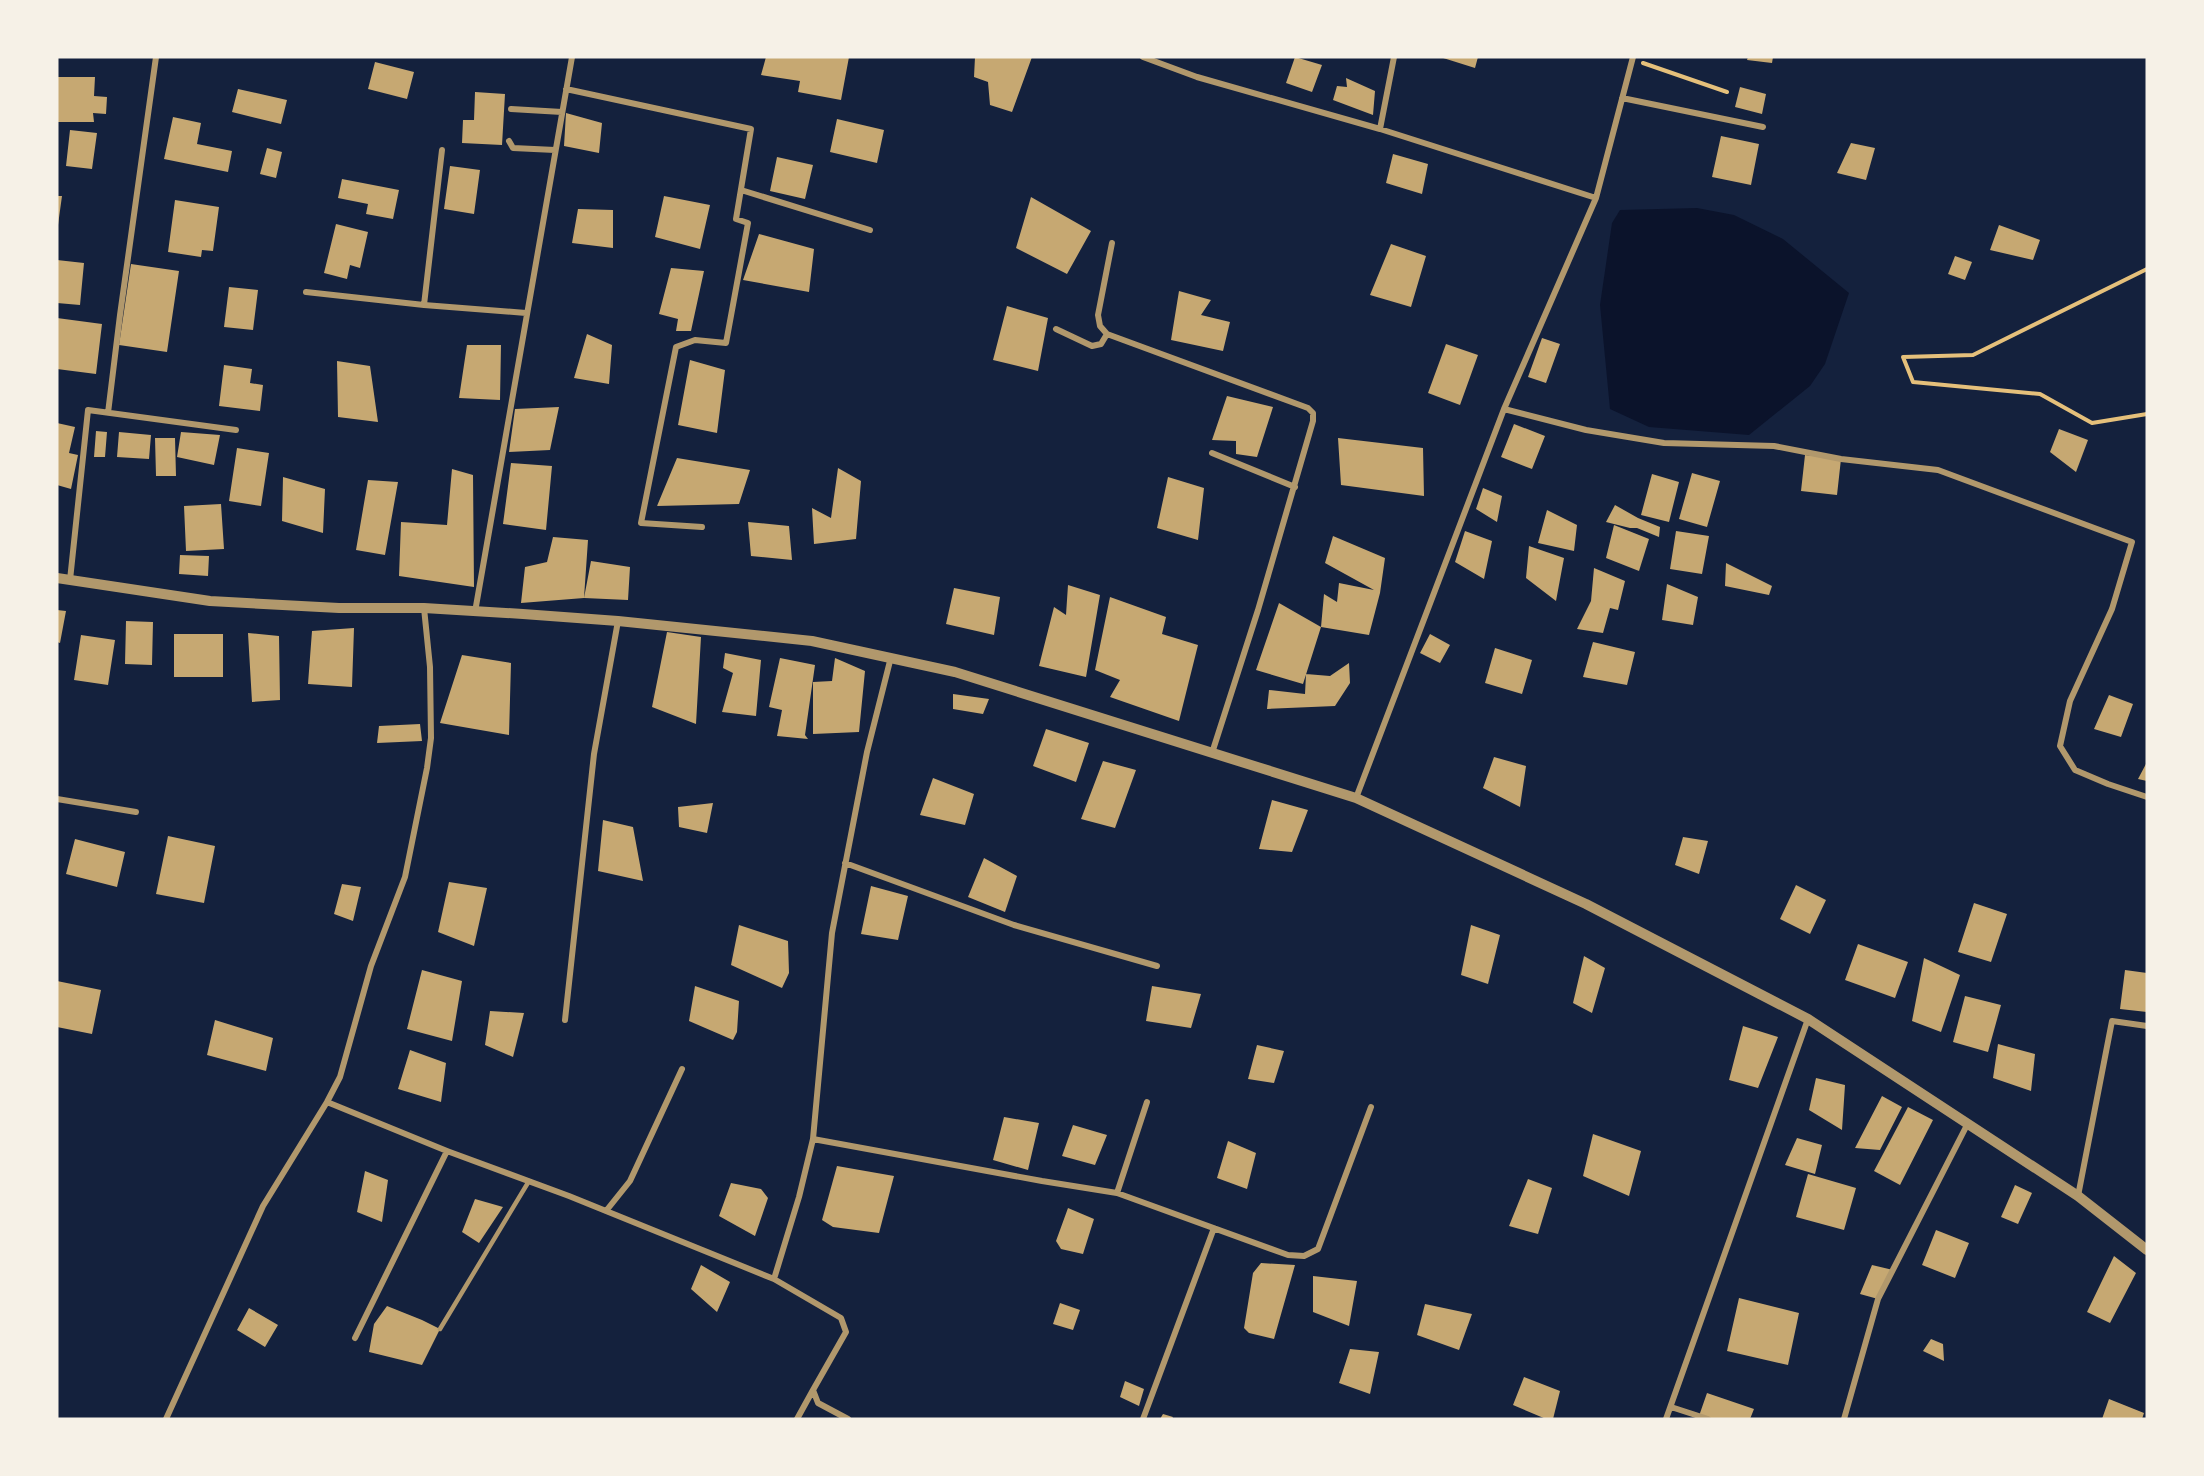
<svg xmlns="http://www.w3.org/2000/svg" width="2204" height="1476" font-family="'Varela Round',sans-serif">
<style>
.water{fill:#0b132b}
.building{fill:#c6a872}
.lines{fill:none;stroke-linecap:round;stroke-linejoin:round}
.path{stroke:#e5c07b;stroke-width:4}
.service{stroke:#b1986c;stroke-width:4.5}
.minor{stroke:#b1986c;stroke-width:6}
.tertiary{stroke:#b1986c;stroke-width:10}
</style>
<rect width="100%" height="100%" fill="#14213d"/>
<path class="water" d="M1697 208 1734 215 1783 239 1849 293 1825 364 1810 386 1749 435 1649 427 1610 409 1600 305 1612 223 1620 210Z"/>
<path class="building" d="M766 57H849L841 100 798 92 800 81 761 75Z
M975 57H1032L1012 112 990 105 988 82 974 77Z
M1295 57 1322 65 1312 92 1286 83Z
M1440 57H1478L1475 68Z
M1748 57H1773L1772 63 1747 60Z
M375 62 414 72 407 99 368 89Z
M58 77H95L94 96 107 97 106 114 93 113 94 122H57Z
M1346 78 1375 91 1373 115 1333 100 1337 86 1347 87Z
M1740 87 1766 94 1762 114 1735 107Z
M238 89 287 100 281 124 232 112Z
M475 92 505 94 502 145 462 143 463 120H474Z
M566 113 602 123 599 153 564 146Z
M173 117 201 123 197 144 232 151 228 172 164 159Z
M837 119 884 130 877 163 830 152Z
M70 130 97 133 92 169 66 166Z
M1721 136 1759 144 1751 185 1712 177Z
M1851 143 1875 148 1866 180 1837 173Z
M267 148 282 152 276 178 260 174Z
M1393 154 1428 164 1422 194 1386 183Z
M777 157 813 165 805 199 770 191Z
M450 166 480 170 474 214 444 209Z
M342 179 399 190 393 219 366 214 368 204 338 198Z
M57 196H62L58 225 57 224Z
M664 196 710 205 700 249 655 237Z
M1031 197 1091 231 1067 274 1016 248Z
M175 200 219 207 213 251 202 250 201 257 168 252Z
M578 209 613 210V248L572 243Z
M336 224 368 232 360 268 350 265 347 279 324 273Z
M1999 225 2040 240 2033 260 1990 250Z
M759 234 814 249 809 292 743 280Z
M1391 244 1426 256 1411 307 1370 295Z
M1955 256 1972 262 1965 280 1948 274Z
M57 260 84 263 80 305 57 303Z
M131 264 179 271 167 352 119 345Z
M671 268 704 271 691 331H676L678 319 659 314Z
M229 287 258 290 253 330 224 327Z
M1179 291 1211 300 1201 315 1230 322 1223 351 1171 340Z
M1007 306 1048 318 1038 371 993 360Z
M57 318 102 324 96 374 57 369Z
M587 334 612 345 609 384 574 378Z
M1542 338 1560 344 1546 383 1528 377Z
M1446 344 1478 355 1460 405 1428 393Z
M467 345H501L500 400 459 398Z
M690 360 725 370 717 433 678 425Z
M337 361 370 366 378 422 338 417Z
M224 365 252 369 250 383 263 385 260 411 219 406Z
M1227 396 1273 407 1257 457 1236 454V441L1212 440Z
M559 407 550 450 509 452 515 409Z
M57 423 75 427 69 453 78 455 71 489 57 485Z
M1514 424 1545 436 1532 469 1501 457Z
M2059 429 2088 440 2076 472 2050 452Z
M96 431 107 432 105 457H94Z
M119 432 151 435 149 459 117 457Z
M181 432 220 435 214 465 177 457Z
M155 438H175L176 476H156Z
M1338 438 1423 448 1424 496 1341 485Z
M237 448 269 453 261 506 229 501Z
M1805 455 1841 459 1837 495 1801 491Z
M677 458 750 470 739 504 657 506Z
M511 463 552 466 546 530 503 524Z
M838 468 861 481 856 539 814 544 812 508 831 518Z
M452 469 473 475 474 587 399 576 401 522 447 525Z
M1692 473 1720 481 1707 527 1679 519Z
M1652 474 1679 482 1669 522 1641 515Z
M283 477 325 489 323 533 282 521Z
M1168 477 1204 488 1198 540 1157 528Z
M368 480 398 482 385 555 356 550Z
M1483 488 1502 496 1497 522 1476 509Z
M221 504 224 549 186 551 184 506Z
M1615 505 1638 518 1660 527 1659 537 1637 528H1630L1606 522Z
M1547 510 1577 525 1574 551 1538 543Z
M748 522 789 526 792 560 751 556Z
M1614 525 1649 539 1639 571 1606 558Z
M1465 531 1492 541 1484 579 1455 562Z
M1676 531 1709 536 1702 574 1670 569Z
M1333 536 1385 558 1380 593 1369 635 1321 627 1324 594 1337 602 1339 583 1374 590 1325 563Z
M553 537 588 540 584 598 521 603 525 567 547 562Z
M1529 546 1564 558 1556 601 1526 578Z
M180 555 209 556 208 576 179 574Z
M591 561 630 567 628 600 584 598Z
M1726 563 1772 586 1769 595 1725 586Z
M1594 568 1625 581 1618 610 1610 608 1603 633 1577 629 1591 601Z
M1667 584 1698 597 1693 625 1662 620Z
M1068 585 1100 595 1086 677 1039 666 1054 607 1066 615Z
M954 588 1000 597 994 635 946 624Z
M1110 597 1166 617 1162 634 1198 645 1179 721 1110 697 1120 680 1095 670Z
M1279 603 1321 627 1303 684 1256 670Z
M57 610 66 611 60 643 57 642Z
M126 621 153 622 152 665 125 664Z
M354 628 352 687 308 684 312 631Z
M667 632 701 637 696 724 652 707Z
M248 633 279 636 280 700 252 702Z
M174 634H223V677H174Z
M1430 634 1450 645 1440 663 1420 653Z
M81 635 115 640 108 685 74 680Z
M1593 642 1635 652 1627 685 1583 677Z
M1495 648 1532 660 1522 694 1485 683Z
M725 653 761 660 756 716 722 712 733 673 723 668Z
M462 655 511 663 509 735 440 723Z
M780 658 815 665 805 735 808 739 777 736 782 710 769 707Z
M835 658 865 671 859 732 813 734V682L832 681Z
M1349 663 1350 683 1335 706 1267 709 1269 690 1305 694 1306 674 1330 676Z
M953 694 989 699 983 714 953 709Z
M2109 695 2133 704 2121 737 2094 729Z
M420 724 422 741 377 743 379 726Z
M1046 729 1089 743 1076 782 1033 766Z
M1494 757 1526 766 1520 807 1483 788Z
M1103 761 1136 770 1115 828 1081 819Z
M2147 762V781L2138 779Z
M933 778 974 794 965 825 920 815Z
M1272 800 1308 810 1292 852 1259 849Z
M713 803 707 833 679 827 678 807Z
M603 820 633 827 643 881 598 871Z
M168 836 215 846 204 903 156 894Z
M1683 837 1708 841 1699 874 1675 865Z
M75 839 125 852 117 887 66 874Z
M984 858 1017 876 1005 912 968 897Z
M449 882 487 888 474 946 438 932Z
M342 884 361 887 353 921 334 914Z
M1796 885 1826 900 1810 934 1780 919Z
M871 886 908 896 898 940 861 934Z
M1974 903 2007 914 1991 962 1958 952Z
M739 925 788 941 789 973 782 988 731 965Z
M1471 925 1500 935 1488 984 1461 975Z
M1858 944 1908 962 1895 998 1845 980Z
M1584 956 1605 968 1592 1013 1573 1003Z
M1924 958 1960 975 1941 1032 1912 1021Z
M422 970 462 981 452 1041 407 1029Z
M2125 970 2147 973V1012L2120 1009Z
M57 981 101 990 92 1034 57 1027Z
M695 986 739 1001 737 1032 733 1040 689 1021Z
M1152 986 1201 994 1191 1028 1146 1021Z
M1965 996 2001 1005 1988 1052 1953 1042Z
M490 1011 524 1013 513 1057 485 1045Z
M215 1020 273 1038 266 1071 207 1055Z
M1743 1026 1778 1037 1758 1088 1729 1080Z
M1998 1044 2035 1054 2031 1091 1993 1078Z
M1257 1045 1284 1051 1274 1083 1248 1079Z
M410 1050 446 1063 441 1102 398 1089Z
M1816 1078 1845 1085 1842 1130 1809 1110Z
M1882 1096 1902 1107 1880 1150 1855 1148Z
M1908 1107 1933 1120 1900 1185 1874 1171Z
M1004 1117 1039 1123 1028 1170 993 1160Z
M1073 1125 1107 1135 1095 1165 1062 1156Z
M1593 1134 1641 1151 1629 1196 1583 1176Z
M1797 1138 1822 1145 1815 1174 1785 1165Z
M1228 1141 1256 1153 1247 1189 1217 1178Z
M837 1166 894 1176 879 1233 833 1227 822 1220Z
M365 1171 388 1180 382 1222 357 1212Z
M1808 1174 1856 1188 1844 1230 1796 1217Z
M1528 1179 1552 1188 1538 1234 1509 1226Z
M731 1183 761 1189 768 1198 755 1236 719 1216Z
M2015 1185 2032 1193 2018 1224 2001 1217Z
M475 1199 503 1207 479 1243 462 1232Z
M1068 1208 1094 1219 1083 1254 1061 1249 1056 1241Z
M1936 1230 1969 1243 1955 1278 1922 1265Z
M2114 1256 2136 1273 2110 1323 2087 1312Z
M1261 1263 1295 1265 1274 1339 1249 1333 1244 1328 1253 1273Z
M701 1265 730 1282 717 1312 691 1289Z
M1872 1265 1893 1270 1878 1299 1860 1294Z
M1313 1276 1357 1281 1349 1326 1313 1312Z
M1739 1298 1799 1313 1788 1365 1727 1351Z
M1060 1303 1080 1310 1073 1330 1053 1324Z
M1425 1304 1472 1314 1459 1350 1417 1335Z
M387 1306 422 1320 440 1329 422 1365 369 1352 374 1324Z
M249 1308 278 1325 265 1347 237 1330Z
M1931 1339 1943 1344 1944 1361 1923 1351Z
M1350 1349 1379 1352 1370 1394 1339 1383Z
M1524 1377 1560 1391 1553 1419H1546L1513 1405Z
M1125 1381 1144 1389 1139 1406 1120 1397Z
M1707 1393 1754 1409 1750 1419H1707L1699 1416Z
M2109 1399 2144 1413 2142 1419H2102Z
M1163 1414 1173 1417 1172 1419H1160Z"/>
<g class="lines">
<path class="path" d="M1643 63 1727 92
M2147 269 1973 355 1903 357 1913 382 2040 394 2092 423 2147 414"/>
<path class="service" d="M440 1329 529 1181"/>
<path class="minor" d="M1143 57 1197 77 1380 129 1596 198
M566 89 751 129 736 219 748 223 726 343 695 340 676 347 641 523 702 527
M1622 98 1763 127
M511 109 562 112
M1380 129 1394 57
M509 141 513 148 555 150
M442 150 424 305 526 313
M741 190 870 230
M1112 243 1098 315 1100 326 1107 334 1308 408 1313 413V421L1258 610 1212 753
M306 292 424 305
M1056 329 1092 346 1101 344 1107 334
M1504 409 1586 430 1664 443 1774 446 1841 459 1938 470 2132 542 2112 609 2070 701 2060 746 2075 770 2108 784 2147 797
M108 413 120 315 156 57
M1212 453 1295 487
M70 580 88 410 236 430
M475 612 572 57
M1356 798 1504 409 1596 198 1633 57
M57 799 136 812
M845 863 1014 925 1157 966
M565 1020 594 754 618 621
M327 1102 447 1151 569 1196 774 1279 841 1318 846 1332 813 1390 818 1403 848 1419
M813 1139 1042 1181 1117 1193 1288 1255 1304 1256 1318 1249 1371 1107
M1117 1193 1147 1102
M2076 1195 2078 1196 2112 1021 2147 1026
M606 1211 630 1181 682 1069
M774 1279 799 1197 813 1139 832 933 867 752 891 657
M355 1338 447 1151
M1671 1407 1708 1419
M166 1419 263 1206 327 1102 340 1077 371 966 405 877 427 768 431 738 430 667 424 608
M797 1419 813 1390
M1143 1419 1214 1228
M1666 1419 1808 1019 1809 1020
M1844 1419 1878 1299 1967 1125"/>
<path class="tertiary" d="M57 578 210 601 339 608H424L523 614 618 621 812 641 955 672 1356 798 1586 904 1808 1019 2078 1196 2147 1250"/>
</g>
<rect width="2204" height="1476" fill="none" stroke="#f6f1e7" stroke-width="117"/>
</svg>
